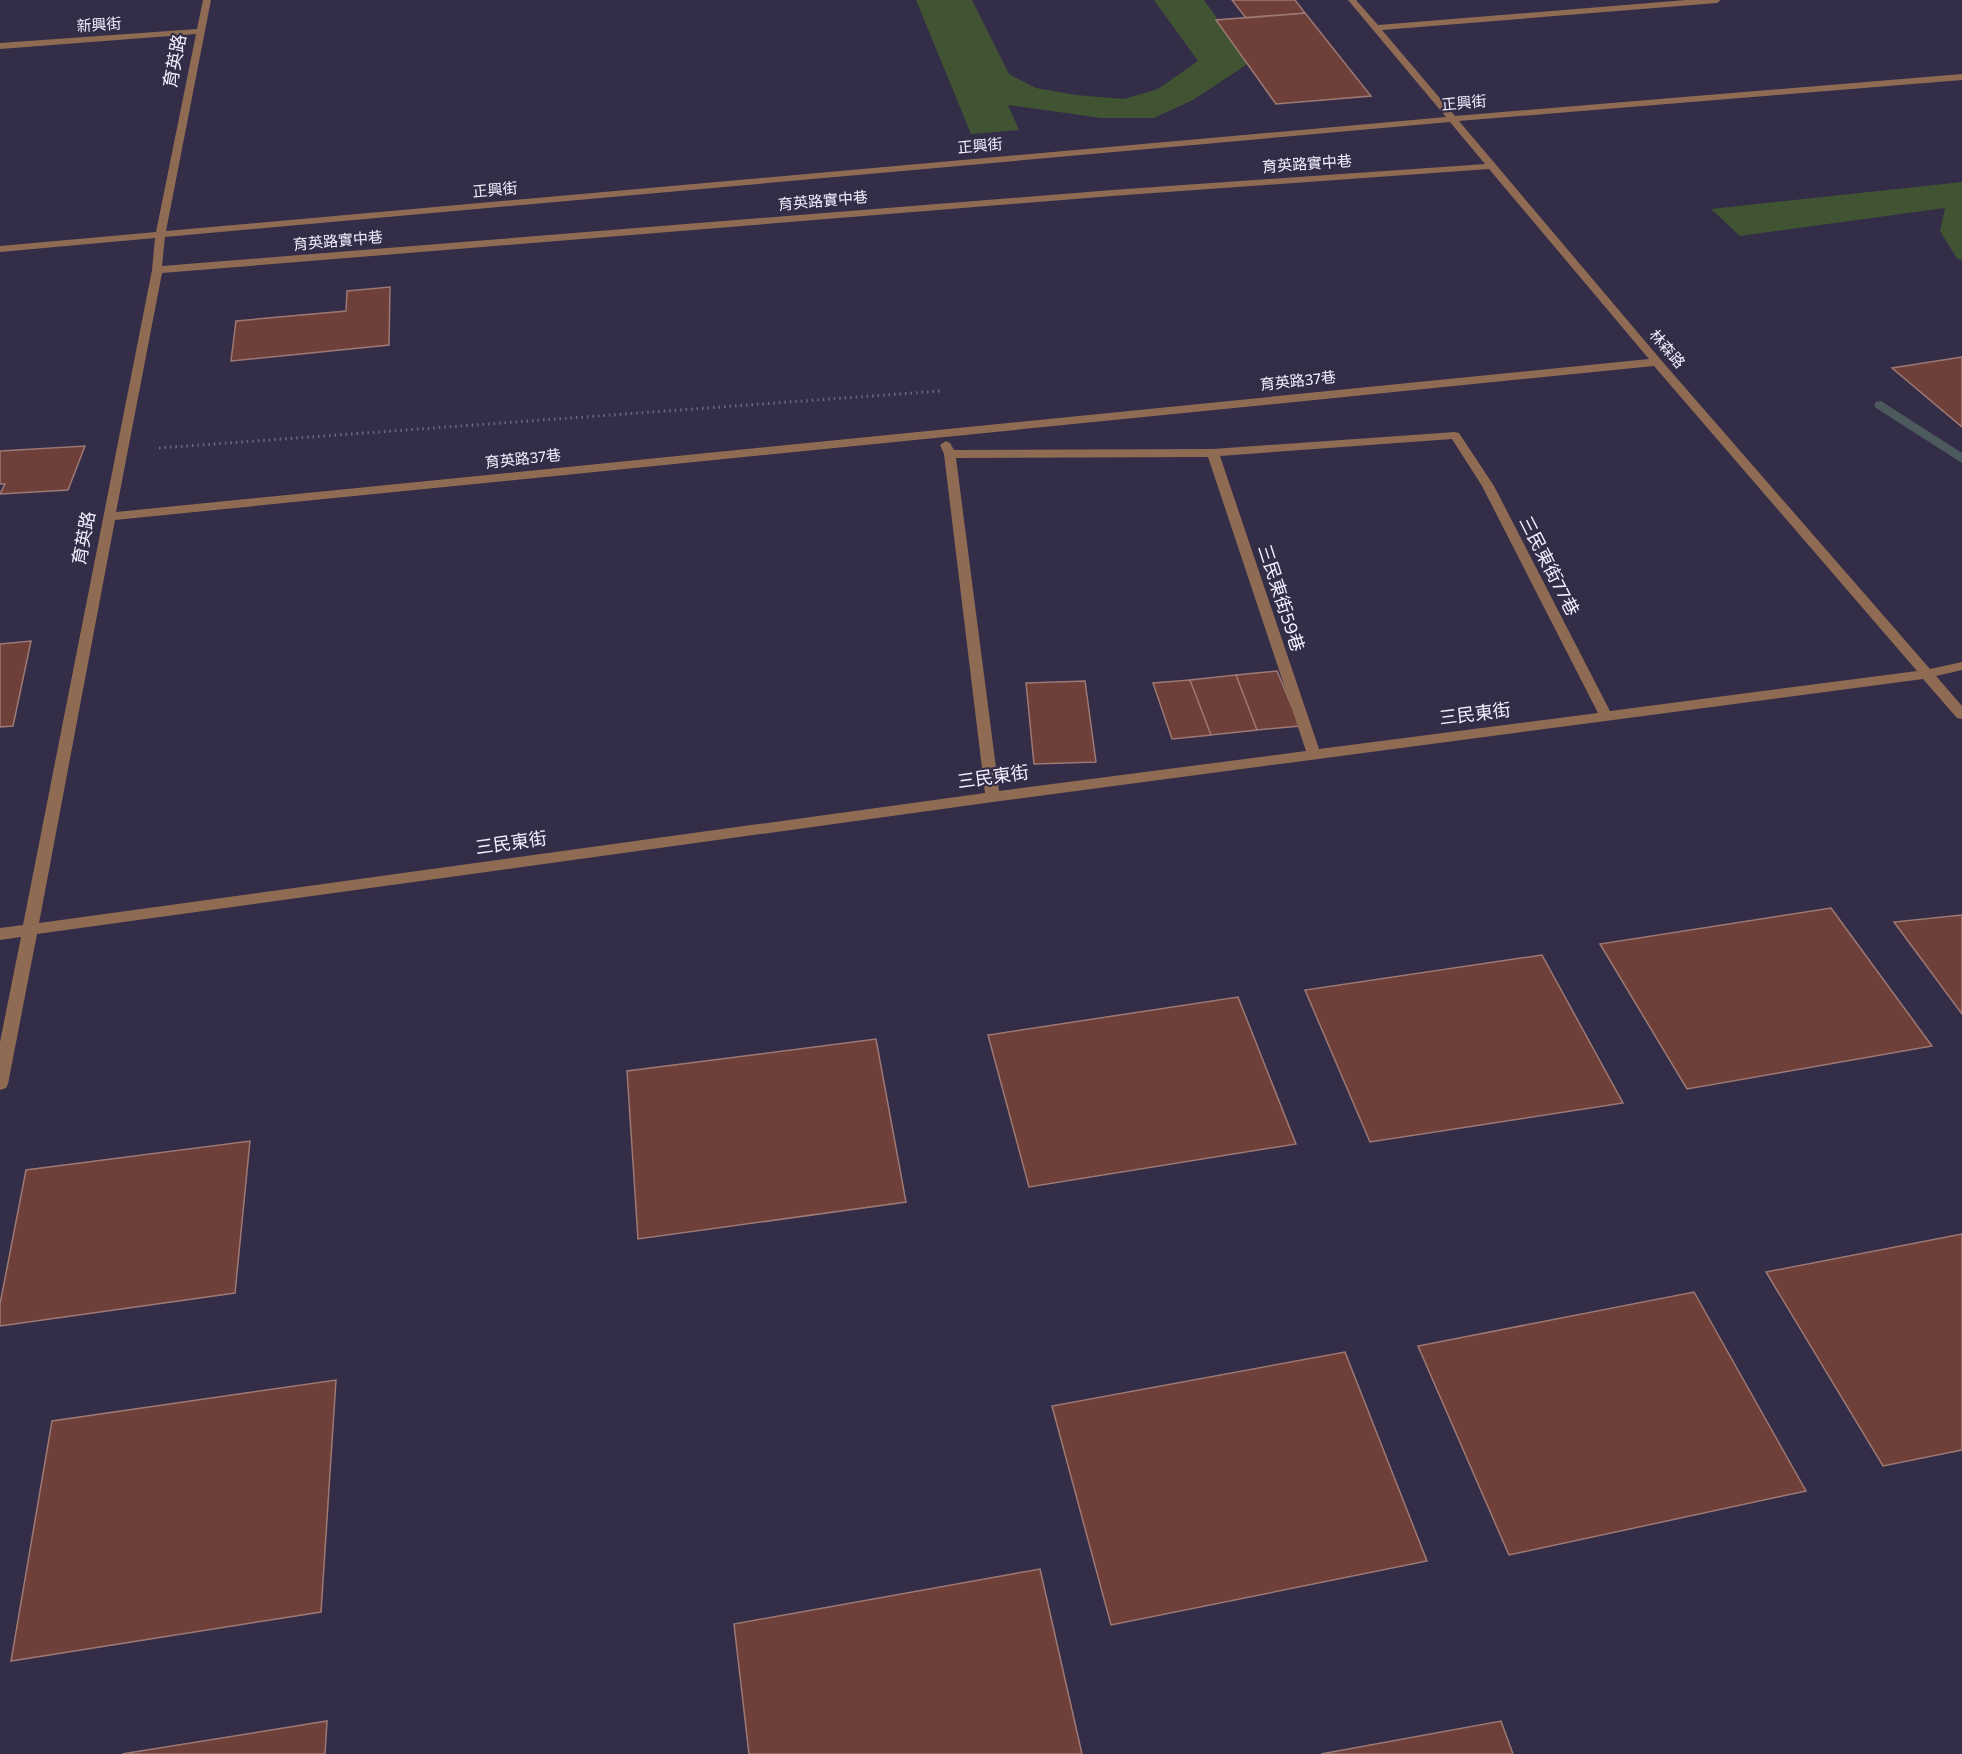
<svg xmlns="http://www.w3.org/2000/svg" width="1962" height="1754" font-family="Commissioner,'Noto Sans TC',sans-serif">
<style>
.green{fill:#405332}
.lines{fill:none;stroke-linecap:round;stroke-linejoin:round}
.stream{fill:#4c5a5e;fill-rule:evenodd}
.building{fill:#6f3f3a;stroke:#9e7974;stroke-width:1.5}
.path{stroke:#6d687f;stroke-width:3;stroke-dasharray:1.5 4;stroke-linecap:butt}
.minor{fill:#8f6b54;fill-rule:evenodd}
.labels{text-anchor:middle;stroke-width:4.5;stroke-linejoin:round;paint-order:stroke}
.far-street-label{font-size:15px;fill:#f3f0fe;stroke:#332d48}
.street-label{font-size:18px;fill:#f3f0fe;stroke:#332d48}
</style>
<rect width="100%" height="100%" fill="#332d48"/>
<path class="green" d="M916 0H972L1009 74 1036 88 1076 95 1124 99 1158 89 1198 61 1154 0H1204L1249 63 1193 100 1154 118H1101L1008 105 1019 130 971 134Z
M1962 182V261L1956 257 1940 231 1945 208 1740 236 1711 209Z"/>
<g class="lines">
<path class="stream" d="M1881 401 1962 453V463L1876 408 1874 405 1876 402Z"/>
</g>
<path class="building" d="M1232 0H1295L1305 13 1246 18Z
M1305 13 1371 96 1276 104 1216 20Z
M390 287 389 345 231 361 236 321 346 311 347 291Z
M1962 357V427L1892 368Z
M85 446 68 490 0 494 5 484H0V451Z
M31 641 13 726 0 727V644Z
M1277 671 1300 726 1257 730 1236 675Z
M1236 675 1257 730 1211 735 1190 680Z
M1190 680 1211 735 1172 739 1153 683Z
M1085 681 1096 762 1034 764 1026 683Z
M1831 908 1932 1046 1687 1089 1600 944Z
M1962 915V1014L1894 922Z
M1542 955 1623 1103 1370 1142 1305 990Z
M1238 997 1296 1144 1029 1187 988 1035Z
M876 1039 906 1202 638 1239 627 1071Z
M250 1141 235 1293 0 1326V1304L26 1170Z
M1962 1234V1450L1883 1466 1766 1272Z
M1694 1292 1806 1491 1509 1555 1418 1346Z
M1345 1352 1427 1561 1111 1625 1052 1406Z
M336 1380 321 1612 11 1661 52 1421Z
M1040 1569 1082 1754H749L734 1624Z
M327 1721 325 1754H122Z
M1501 1721 1513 1754H1321Z"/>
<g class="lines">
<path class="path" d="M159 448 940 391"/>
<path class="minor" d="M203 0H211L166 231 1446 117 1348 0H1356L1378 25 1686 0H1721L1717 3 1382 30 1455 116 1962 74V80L1459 121 1661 360 1930 669 1962 662V670L1936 676 1962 706V719L1957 718 1923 679 993 802 37 934 8 1084 6 1088 0 1090V1042L21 937 0 940V928L23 925 152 270 155 238 0 252V246L156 232 196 34 0 49V43L197 29ZM1450 122 1485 164 1112 190 162 266 165 237ZM1489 169 1649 359 116 512 162 273 1112 196ZM1654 366 1917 671 1610 711 1494 486 1459 433 1455 432 1213 449 954 450 950 443 946 441 940 445 944 454 985 793 39 923 115 520ZM1452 439 1482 486 1598 713 1319 749 1220 456ZM1208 457 1306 751 999 791 956 458Z"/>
</g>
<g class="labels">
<g class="far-street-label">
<text transform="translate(99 25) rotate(-4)" y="5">新興街</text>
<text transform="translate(1464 103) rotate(-5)" y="5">正興街</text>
<text transform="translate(980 146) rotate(-5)" y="5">正興街</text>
<text transform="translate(1307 164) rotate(-4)" y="5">育英路實中巷</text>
<text transform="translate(495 190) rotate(-5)" y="5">正興街</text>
<text transform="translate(823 201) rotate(-5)" y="5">育英路實中巷</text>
<text transform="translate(338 241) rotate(-5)" y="5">育英路實中巷</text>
<text transform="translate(1667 349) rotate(49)" y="5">林森路</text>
<text transform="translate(1298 381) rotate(-6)" y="5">育英路37巷</text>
<text transform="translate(523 459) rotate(-6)" y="5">育英路37巷</text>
</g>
<g class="street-label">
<text transform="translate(175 61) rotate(-79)" y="6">育英路</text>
<text transform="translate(84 538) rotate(-79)" y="6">育英路</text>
<text transform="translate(1549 566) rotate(63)" y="6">三民東街77巷</text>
<text transform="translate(1281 598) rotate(72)" y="6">三民東街59巷</text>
<text transform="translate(1475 714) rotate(-7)" y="6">三民東街</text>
<text transform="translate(993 777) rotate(-8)" y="6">三民東街</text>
<text transform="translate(511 843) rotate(-8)" y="6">三民東街</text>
</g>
</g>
</svg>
